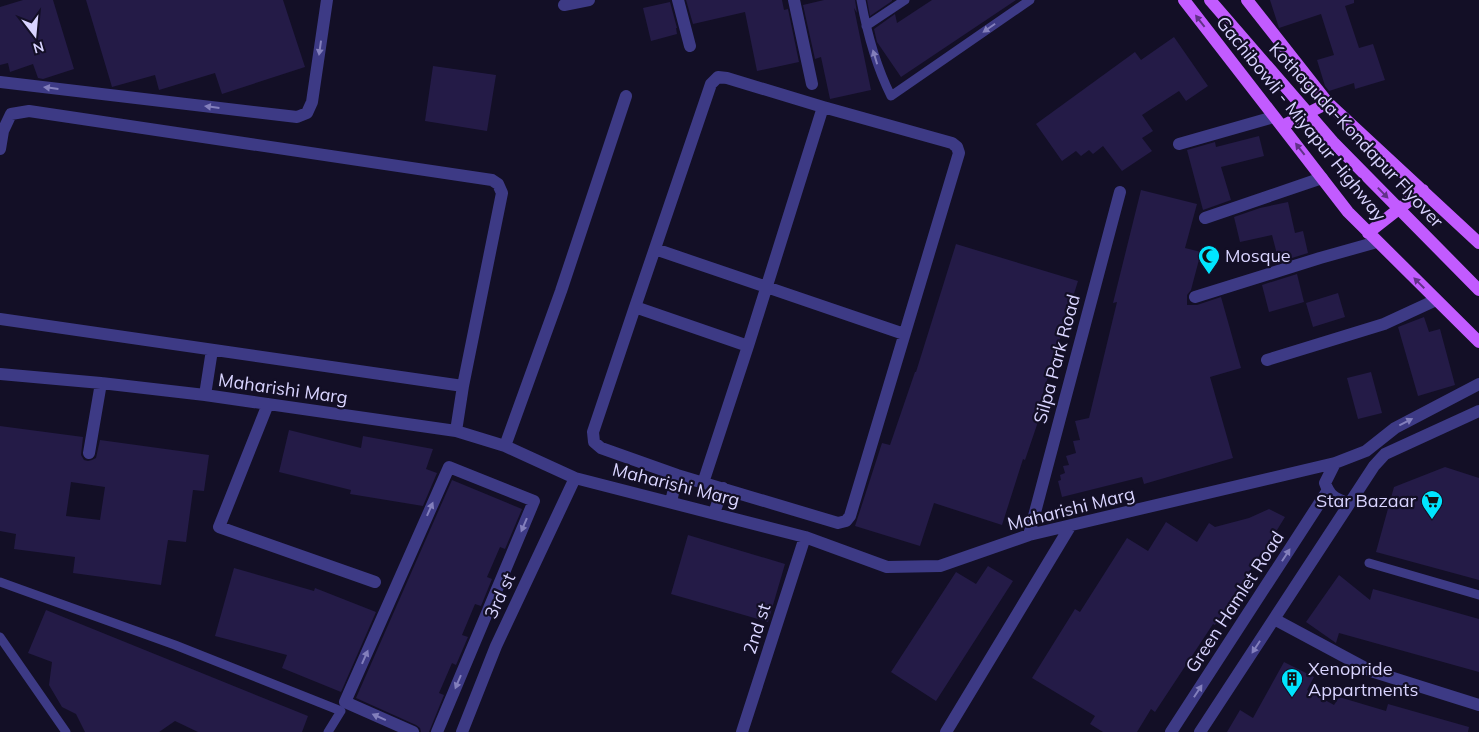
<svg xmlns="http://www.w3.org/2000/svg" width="1479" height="732" font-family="Mulish,sans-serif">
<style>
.building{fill:#241b47;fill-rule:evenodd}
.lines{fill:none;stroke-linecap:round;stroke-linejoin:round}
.service{stroke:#3d3a85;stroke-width:9}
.minor{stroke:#3d3a85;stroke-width:12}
.primary{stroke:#c25bff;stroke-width:12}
.primary-bridge{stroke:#c25bff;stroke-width:12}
.oneway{fill:#623188}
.oneway2{fill:#837fbc}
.labels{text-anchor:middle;stroke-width:4.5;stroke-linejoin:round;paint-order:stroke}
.street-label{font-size:18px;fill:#d9d4ff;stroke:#130f26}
.poi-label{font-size:18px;fill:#d9d4ff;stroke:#130f26;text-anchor:start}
</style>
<rect width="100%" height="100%" fill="#130f26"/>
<path class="building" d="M23 0H53L74 69 43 79 38 78 33 64 10 72 8 63 0 65V7Z
M86 0H283L305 67 222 94 215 73 159 90 155 75 112 87Z
M686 0H782L784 10 788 9 799 62 757 71 745 12 693 24Z
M824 0H855L857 13 854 8 871 90 830 99 821 57 815 59 803 5Z
M867 0H892V1L870 16Z
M932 0H1016L901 77 877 42 874 29 895 14 897 23Z
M1270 0H1354V3L1345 6 1359 48 1373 44 1385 80 1355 89 1354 83 1329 91 1325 86 1317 60 1334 55 1321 14 1279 28Z
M670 2 677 28H676L677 34 651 41 643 8Z
M1174 37 1208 86 1186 101 1179 91 1142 115 1153 131 1142 138 1152 151 1122 171 1103 146 1093 154 1089 150 1081 156 1076 151 1062 161 1036 124 1135 52 1141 60Z
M433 66 496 75 487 131 425 121Z
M1259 136 1264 156 1221 167 1231 200 1203 210 1187 150 1215 142 1216 147Z
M1141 190 1197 204 1185 248 1201 252 1191 290 1187 295V305H1197L1221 297 1241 368 1210 377 1233 458 1144 484 1142 477 1062 497 1058 481 1061 480 1060 475 1065 473 1063 466 1069 465 1066 456 1076 453 1073 441 1080 440 1075 421 1089 418 1117 302 1113 303Z
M1288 202 1295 233 1303 231 1308 253 1279 262 1272 235 1240 242 1234 217 1260 208Z
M956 244 1078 281 1037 412 1041 413 1025 460 1023 459 1002 525 934 503 920 546 855 526 882 443 890 445 915 372H916Z
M1297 274 1304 302 1269 312 1262 285Z
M1338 293 1345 317 1313 327 1306 303Z
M1424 317 1429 332 1440 329 1455 385 1418 396 1398 327Z
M1371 372 1382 413 1358 419 1347 378Z
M0 426 83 437 81 455 84 460 88 461 92 460 96 458 100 440 209 455 204 491 193 490 186 542 168 540 161 585 73 573 75 557 14 549 16 534 0 531ZM71 482 105 487 100 520 66 516Z
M289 430 361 448 363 436 433 449 426 469 437 473 423 506 350 494 351 490 279 472Z
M1445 467 1479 478V580L1376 552 1394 487Z
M452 480 522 509 505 549 500 547 487 577 492 579 481 606 475 604 462 635 468 637 456 665 452 663 439 693 444 695 429 732H421L420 728 416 725 356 698Z
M1269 509 1285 517 1263 553 1262 552 1215 625 1213 624 1155 712 1151 709 1137 732H1103L1090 724 1095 716 1032 678 1075 609 1080 612 1127 538 1148 551 1166 522 1197 542 1209 523 1215 527 1249 518Z
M688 535 785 564 768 622 671 594Z
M988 566 1013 581 936 701 891 672 956 572 976 584Z
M234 568 314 591 315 588 376 612 341 692 282 668 287 655 215 636Z
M1339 575 1370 600 1373 589 1479 619V672L1339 633 1336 643 1306 622Z
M46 610 308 716 302 732H198L175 721 159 732H85L76 714 62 707 49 685 52 662 28 653Z
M1284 662 1314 677 1307 690 1334 705 1339 697 1386 711 1388 704 1469 727 1468 732H1227L1240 710 1253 718Z"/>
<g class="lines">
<path class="service" d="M861 0C867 33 876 66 891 96L1030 0
M866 26 905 0
M1369 563 1479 595
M0 582 175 645 341 711 328 732
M0 637 66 732"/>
<path class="minor" d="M678 0 690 46
M794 0 812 84
M564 5 589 0
M0 82 297 117 307 113 312 102 327 0
M1179 144 1274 117
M0 149 3 131 11 114 29 111 492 180 498 184 502 193 463 386 456 431
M1205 218 1322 178
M655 249 904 334
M1195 297 1320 258 1377 242
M635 307 711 84 718 77 727 78 823 107 952 143 957 147 959 153 850 516 846 521 838 523 677 475 601 448 594 442 593 432 635 307 748 346 823 107
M0 319 463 386
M1267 360 1384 324 1436 300
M0 374 101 383 205 395 456 431 505 446 575 478 805 537 887 567 940 566 1029 535 1335 463 1366 451 1395 428 1479 384
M205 395 212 350
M268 404 219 527 375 582
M505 446 561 291 626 96
M89 453 101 383
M1335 463 1325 483C1330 497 1335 498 1349 504
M703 483 748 346
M671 502 677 475
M714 513 723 488
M1029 535 1120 192
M1274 619 1371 671 1479 705
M413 732 345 702 449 467 534 501 437 732
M462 732 496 646 575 478
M742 732 805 537
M946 732 1071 525
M1171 732 1328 490
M1200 732 1374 466 1385 454 1479 411"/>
<path class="primary" d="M1184 0 1348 212 1479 342
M1247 0 1328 103 1479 243
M1282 126 1328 103
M1368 233 1423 190"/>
<path class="primary-bridge" d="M1210 0 1333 142 1479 290"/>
</g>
<defs><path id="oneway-solid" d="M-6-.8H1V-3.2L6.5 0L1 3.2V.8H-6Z" transform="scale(1.25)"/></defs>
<g class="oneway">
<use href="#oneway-solid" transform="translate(1200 21) rotate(-128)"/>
<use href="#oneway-solid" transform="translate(1300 149) rotate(-128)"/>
<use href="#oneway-solid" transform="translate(1383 193) rotate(46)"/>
<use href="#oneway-solid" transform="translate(1419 283) rotate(-135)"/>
</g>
<g class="oneway2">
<use href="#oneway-solid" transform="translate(989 28) rotate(145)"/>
<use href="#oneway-solid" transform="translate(320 48) rotate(98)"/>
<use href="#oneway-solid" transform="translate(875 57) rotate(-107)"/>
<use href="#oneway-solid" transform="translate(51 88) rotate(-173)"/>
<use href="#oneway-solid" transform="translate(212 107) rotate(-173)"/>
<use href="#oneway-solid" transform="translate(1406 422) rotate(-27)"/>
<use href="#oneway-solid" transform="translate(430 509) rotate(-66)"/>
<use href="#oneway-solid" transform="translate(524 525) rotate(113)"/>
<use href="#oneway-solid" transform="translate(1286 555) rotate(-57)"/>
<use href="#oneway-solid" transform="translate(1256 647) rotate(123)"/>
<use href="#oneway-solid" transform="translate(365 657) rotate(-66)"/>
<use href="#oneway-solid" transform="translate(458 682) rotate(113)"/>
<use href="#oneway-solid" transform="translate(1198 691) rotate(-57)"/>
<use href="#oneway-solid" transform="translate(379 717) rotate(-156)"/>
</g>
<defs>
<g id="mosque-pin" transform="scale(1.125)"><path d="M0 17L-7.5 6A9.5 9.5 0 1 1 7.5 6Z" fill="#00e5ff" stroke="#130f26"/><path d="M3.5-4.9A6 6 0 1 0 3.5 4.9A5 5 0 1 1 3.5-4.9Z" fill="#111"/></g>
<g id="supermarket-pin" transform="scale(1.125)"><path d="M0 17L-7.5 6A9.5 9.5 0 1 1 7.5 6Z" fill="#00e5ff" stroke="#130f26"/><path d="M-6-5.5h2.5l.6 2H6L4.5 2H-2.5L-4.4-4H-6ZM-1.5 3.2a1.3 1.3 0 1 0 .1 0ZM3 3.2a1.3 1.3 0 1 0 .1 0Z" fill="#111"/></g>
<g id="building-pin" transform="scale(1.125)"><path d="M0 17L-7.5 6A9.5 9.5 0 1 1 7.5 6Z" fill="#00e5ff" stroke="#130f26"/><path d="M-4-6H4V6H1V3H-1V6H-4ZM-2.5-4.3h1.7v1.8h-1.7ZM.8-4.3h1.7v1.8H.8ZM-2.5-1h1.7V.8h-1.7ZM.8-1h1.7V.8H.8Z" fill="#111"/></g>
</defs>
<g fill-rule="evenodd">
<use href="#mosque-pin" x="1209" y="256"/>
<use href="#supermarket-pin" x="1432" y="501"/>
<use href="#building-pin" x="1292" y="679"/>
</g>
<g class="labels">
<g class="street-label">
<text transform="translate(1301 119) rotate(51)" y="6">Gachibowli - Miyapur Highway</text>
<text transform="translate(1356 135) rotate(47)" y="6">Kothaguda-Kondapur Flyover</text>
<text transform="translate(1057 359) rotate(-75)" y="6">Silpa Park Road</text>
<text transform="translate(283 389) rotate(8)" y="6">Maharishi Marg</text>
<text transform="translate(676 485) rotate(14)" y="6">Maharishi Marg</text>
<text transform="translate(1071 509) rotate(-14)" y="6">Maharishi Marg</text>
<text transform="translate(500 596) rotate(-65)" y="6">3rd st</text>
<text transform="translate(1235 602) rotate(-57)" y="6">Green Hamlet Road</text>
<text transform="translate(757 629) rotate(-72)" y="6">2nd st</text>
</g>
<g class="poi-label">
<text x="1225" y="262">Mosque</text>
<text x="1416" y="507" text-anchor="end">Star Bazaar</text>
<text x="1308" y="675">Xenopride<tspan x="1308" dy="21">Appartments</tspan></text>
</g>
</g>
<g transform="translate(35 35) rotate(164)" stroke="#130f26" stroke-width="4" paint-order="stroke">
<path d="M0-4L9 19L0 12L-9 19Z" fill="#d9d4ff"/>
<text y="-8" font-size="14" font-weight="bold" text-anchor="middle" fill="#d9d4ff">N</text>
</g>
</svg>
